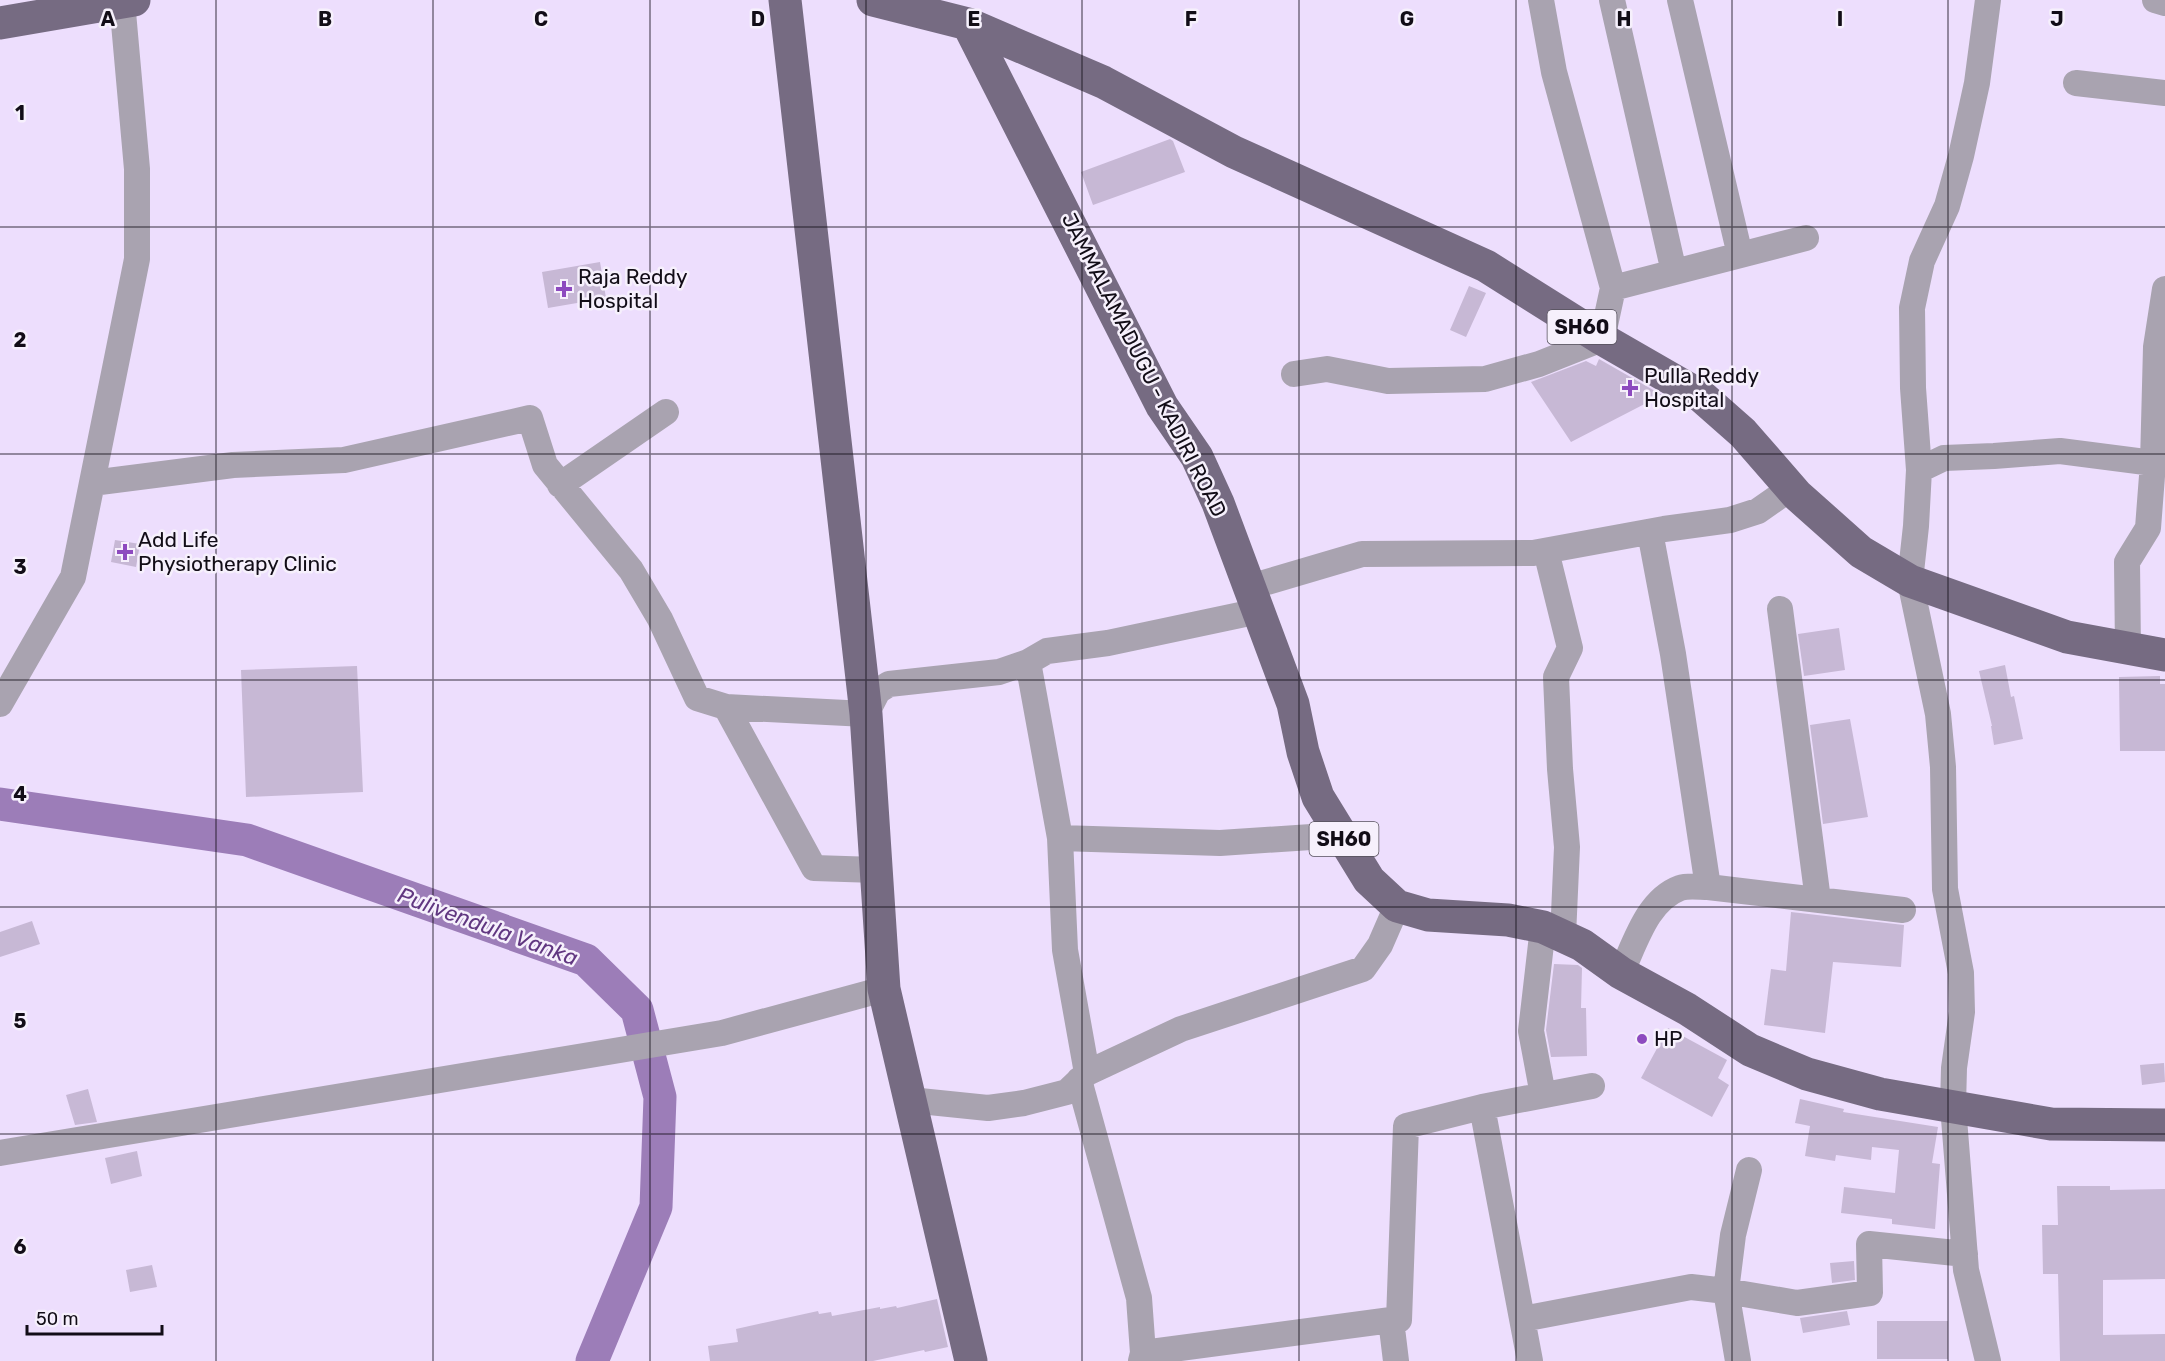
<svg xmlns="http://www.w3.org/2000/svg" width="2165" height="1361" font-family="Rubik,sans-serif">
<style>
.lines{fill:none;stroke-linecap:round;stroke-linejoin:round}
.river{stroke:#9c7db8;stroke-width:33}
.building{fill:#c7b8d5}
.minor{stroke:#a9a3b0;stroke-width:26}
.major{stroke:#766b82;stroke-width:33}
.grid{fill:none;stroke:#120d17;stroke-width:1.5;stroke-opacity:0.55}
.poi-dot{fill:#8d4abf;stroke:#f6f0fc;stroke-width:2}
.labels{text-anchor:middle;stroke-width:5;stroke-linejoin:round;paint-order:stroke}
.shield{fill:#f6f0fc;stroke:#56515c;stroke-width:1.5}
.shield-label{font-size:20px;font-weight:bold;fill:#120d17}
.poi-label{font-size:21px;fill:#120d17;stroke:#f6f0fc;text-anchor:start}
.street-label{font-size:21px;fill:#120d17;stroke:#f6f0fc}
.water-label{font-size:22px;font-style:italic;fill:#613781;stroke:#f6f0fc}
.grid-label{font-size:20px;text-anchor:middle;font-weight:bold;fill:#120d17;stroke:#f6f0fc;stroke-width:5;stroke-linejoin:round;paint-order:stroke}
</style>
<rect width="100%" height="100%" fill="#eddefd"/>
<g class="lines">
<path class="river" d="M0 804 247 840 586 960 637 1010 660 1097 656 1207 592 1361"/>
</g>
<path class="building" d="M1170 139 1173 141 1185 172 1093 205 1081 172Z
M600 262 606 298 548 308 542 272Z
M1469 286 1486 293 1466 337 1450 330Z
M1599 359 1662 395 1571 442 1531 382 1586 361 1596 366Z
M115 540 140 544 136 567 111 562Z
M1839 628 1845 670 1804 676 1798 634Z
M2005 665 2011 697 2014 696 2023 739 1994 745 1991 726H1992L1979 671Z
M357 666 363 792 246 797 241 670Z
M2160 676V684H2165V751H2120L2119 677Z
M1850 719 1868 817 1823 824 1810 725Z
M1791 912 1904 925 1901 967 1833 962 1825 1033 1764 1025 1771 969 1786 971Z
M32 921 40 944 0 957V932Z
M1554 964 1578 965 1582 968 1581 1008H1586L1587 1056 1551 1057 1546 1030Z
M1668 1028 1727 1060 1718 1078 1729 1085 1712 1117 1641 1078Z
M2164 1063 2165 1082 2142 1085 2140 1065Z
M88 1089 97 1122 75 1125 66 1095Z
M1800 1099 1844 1109 1843 1112 1938 1127 1932 1163 1940 1164 1935 1229 1892 1224V1219L1841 1213 1844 1187 1895 1193 1899 1150 1872 1147 1871 1160 1836 1155 1835 1161 1805 1156 1810 1126 1795 1123Z
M137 1151 142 1176 111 1184 105 1158Z
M2057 1186H2110V1190L2165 1189V1279L2103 1280V1335L2165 1334V1361H2060L2058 1274H2043L2042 1225H2058Z
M1854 1261 1855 1280 1832 1283 1830 1263Z
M152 1265 157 1287 130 1292 126 1270Z
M937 1299 948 1347 925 1352 924 1350 873 1361H710L708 1346 738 1342 736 1329 818 1311 819 1314 831 1312 832 1316 880 1307V1309L896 1306 897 1308Z
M1847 1311 1850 1325 1803 1333 1800 1318Z
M1877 1321H1948V1359H1877Z"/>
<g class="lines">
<path class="minor" d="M1612 0 1674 272
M1680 0 1740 255
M1988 0 1977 83 1961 156 1947 206 1922 261 1912 308 1913 388 1919 470 1916 526 1910 581 1938 714 1943 767 1945 889 1961 973 1962 1012 1954 1068 1953 1106 1966 1270 1988 1361
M2155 0 2165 3
M2076 83 2165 93
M1613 288 1806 238
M1294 374 1327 369 1388 381 1485 379 1539 364 1602 339 1613 288 1554 72 1541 0
M1919 470 1944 458 1994 456 2060 451 2153 463
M92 483 233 465 344 460 530 418 545 465 631 570 660 619 697 698 726 707 866 714 878 691 889 684 999 672 1028 662 1047 651 1108 643 1259 611
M560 485 666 412
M1650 532 1673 654 1708 887
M1546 551 1570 648 1556 677 1560 769 1567 847 1563 936
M1250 587 1362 554 1533 553 1664 529 1730 520 1758 511 1791 488
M1780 609 1818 900
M2128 650 2127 562 2148 528 2153 463 2156 347 2165 289
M1028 662 1060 838 1065 950 1087 1073
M0 704 73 577 137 259V169L122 1
M726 707 814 868 876 870
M1060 838 1220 843 1341 835
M1543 927 1531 1031 1543 1095
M1621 973C1635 944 1647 900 1680 888 1688 885 1700 887 1708 887L1903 910
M1079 1080 1139 1298 1143 1353 1141 1361
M910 1100 988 1108 1024 1103 1067 1092 1087 1073 1181 1029 1363 969 1380 945 1397 906
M1482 1107 1530 1361
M0 1153 722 1033 884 989
M1523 1319 1691 1287 1726 1291 1797 1303 1870 1293 1869 1244 1965 1254
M1143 1353 1391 1320
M1396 1361 1391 1320H1399L1406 1126 1482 1107 1592 1086
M1738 1361 1726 1291 1733 1235 1749 1170"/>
<path class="major" d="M785 0 866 714 884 989 971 1361
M873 0 968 24 1103 82 1234 152 1486 266 1602 339 1701 396 1743 433 1797 495 1861 552 1910 581 2067 637 2165 655
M0 23 134 0
M968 24 1162 406 1197 457 1218 503 1293 704 1303 752 1318 797 1369 880 1397 906 1428 915 1508 920 1543 927 1582 945 1621 973 1687 1009 1750 1050 1807 1074 1880 1094 2051 1124 2165 1125"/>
</g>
<path class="grid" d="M216 0V1361M433 0V1361M650 0V1361M866 0V1361M1082 0V1361M1299 0V1361M1516 0V1361M1732 0V1361M1948 0V1361M0 227H2165M0 454H2165M0 680H2165M0 907H2165M0 1134H2165"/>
<g class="poi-dot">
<path d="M561 280h6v6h6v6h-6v6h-6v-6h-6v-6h6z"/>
<path d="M1627 379h6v6h6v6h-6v6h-6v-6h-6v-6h6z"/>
<path d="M122 543h6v6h6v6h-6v6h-6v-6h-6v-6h6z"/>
<circle cx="1642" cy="1039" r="6"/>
</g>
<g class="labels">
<g class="shield">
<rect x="1547.5" y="310" width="69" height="34" rx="4.5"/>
<rect x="1309.5" y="822" width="69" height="34" rx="4.5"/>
</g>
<g class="shield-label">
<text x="1582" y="334">SH60</text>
<text x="1344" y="846">SH60</text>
</g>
<g class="poi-label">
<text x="578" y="284">Raja Reddy<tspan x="578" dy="24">Hospital</tspan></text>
<text x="1644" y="383">Pulla Reddy<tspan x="1644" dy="24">Hospital</tspan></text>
<text x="138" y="547">Add Life<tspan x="138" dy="24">Physiotherapy Clinic</tspan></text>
<text x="1654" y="1046">HP</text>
</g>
<g class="street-label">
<text transform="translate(1144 365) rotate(63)" y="7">JAMMALAMADUGU - KADIRI ROAD</text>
</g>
<g class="water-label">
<text transform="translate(488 926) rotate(20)" y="8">Pulivendula Vanka</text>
</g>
</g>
<g class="grid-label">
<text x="108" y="26">A</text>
<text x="325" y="26">B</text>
<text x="541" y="26">C</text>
<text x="758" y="26">D</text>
<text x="974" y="26">E</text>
<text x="1191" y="26">F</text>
<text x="1407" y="26">G</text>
<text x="1624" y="26">H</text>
<text x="1840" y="26">I</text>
<text x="2057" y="26">J</text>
<text x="20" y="120">1</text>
<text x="20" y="347">2</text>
<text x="20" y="574">3</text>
<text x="20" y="801">4</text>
<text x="20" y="1028">5</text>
<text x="20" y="1254">6</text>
</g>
<path d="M27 1325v9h135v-9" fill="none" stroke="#120d17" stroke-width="3"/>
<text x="36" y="1325" font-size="18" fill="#120d17" stroke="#f6f0fc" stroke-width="4.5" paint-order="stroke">50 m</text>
</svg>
